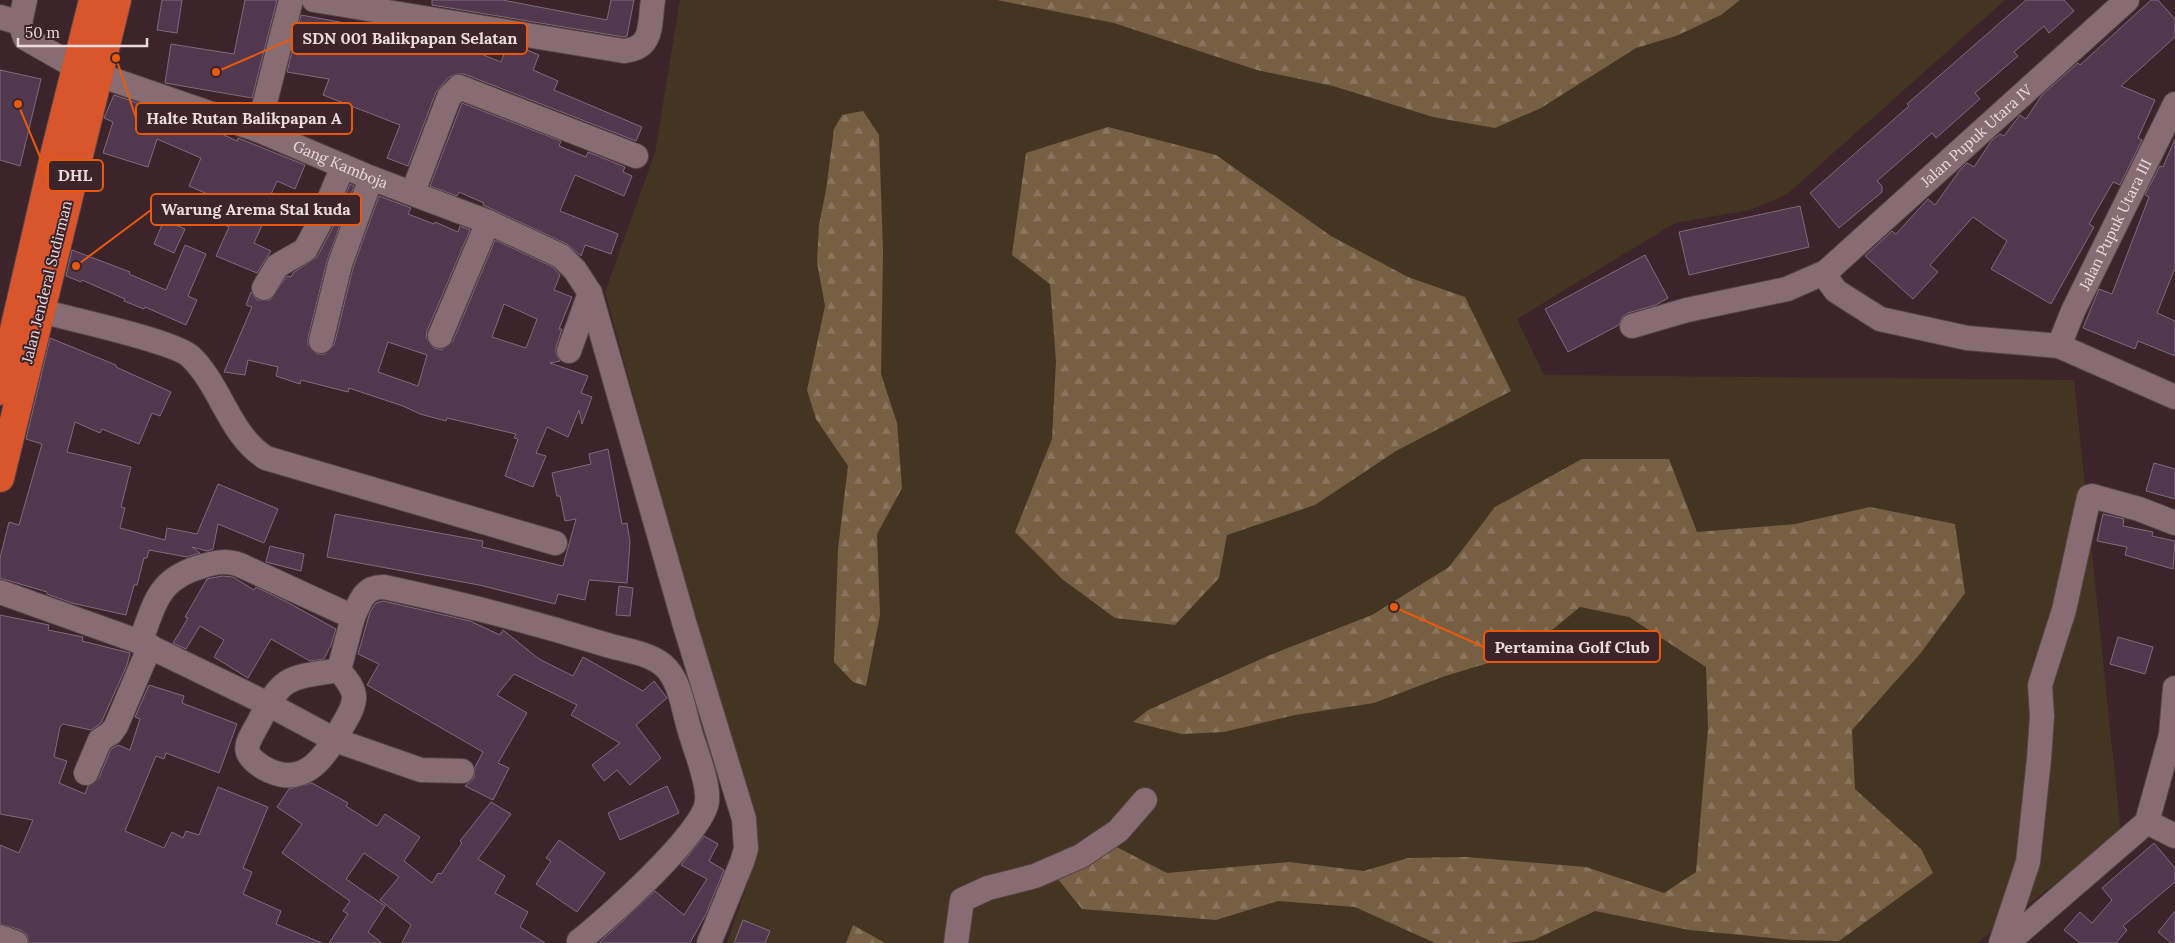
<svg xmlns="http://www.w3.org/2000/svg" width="2175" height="943" font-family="Lora,serif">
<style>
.green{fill:#443522}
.forest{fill:url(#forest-firs)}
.building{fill:#51384f;stroke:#7e6b7c;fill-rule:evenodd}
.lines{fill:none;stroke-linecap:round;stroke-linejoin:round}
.minor-casing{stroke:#564348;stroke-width:26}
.highway-casing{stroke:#564348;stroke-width:30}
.minor{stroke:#876c72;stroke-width:24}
.highway{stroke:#d9552c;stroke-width:28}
.labels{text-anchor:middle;stroke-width:4;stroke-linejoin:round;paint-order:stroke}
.street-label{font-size:15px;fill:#ebdbde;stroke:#3c242a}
.leader{fill:none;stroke:#e8590c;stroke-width:2}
.callout-dot{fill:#e8590c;stroke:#3c242a;stroke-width:2}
.callout{fill:#3c242a;stroke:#e8590c;stroke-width:2}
.callout-label{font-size:16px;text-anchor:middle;font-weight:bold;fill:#ebdbde}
</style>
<defs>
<pattern id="forest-firs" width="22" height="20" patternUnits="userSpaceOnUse" patternTransform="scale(1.25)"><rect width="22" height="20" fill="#775f44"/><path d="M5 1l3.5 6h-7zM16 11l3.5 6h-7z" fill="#8a755f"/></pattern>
</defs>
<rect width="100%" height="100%" fill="#3c242a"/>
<path class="green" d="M680 0H2005L1786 195 1750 210 1675 223 1517 319 1544 375 2074 380 2121 834 1977 943H727L758 853 605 292 655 153Z"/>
<path class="forest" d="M997 0H1740L1721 15 1676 36 1636 48 1541 108 1495 128 1433 117 1333 86 1257 70 1114 23Z
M863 111 879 135 883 250 881 374 897 423 902 488 877 534 880 615 866 686 853 682 834 662 838 549 848 466 816 419 807 390 825 306 817 262 819 225 826 190 834 129 842 115Z
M1108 127 1216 155 1331 236 1408 277 1465 297 1511 391 1396 451 1315 505 1227 535 1219 578 1175 625 1115 618 1062 579 1015 532 1052 439 1056 361 1050 284 1012 255 1026 153Z
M1582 459H1669L1697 532 1795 524 1870 507 1955 524 1965 593 1920 654 1852 730 1855 789 1921 849 1933 873 1839 941 1792 940 1689 930 1595 911 1534 940 1507 943H1435L1355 907 1278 901 1216 920 1082 909 1045 863 1107 842 1167 873 1289 862 1364 871 1408 858 1467 857 1586 867 1664 893 1696 872 1708 728 1706 667 1629 617 1580 607 1525 652 1445 676 1374 703 1295 715 1224 732 1182 734 1133 722 1148 710 1270 655 1372 615 1449 567 1495 507Z
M853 925 885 943H846Z"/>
<path class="building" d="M162 0H182L177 33 157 30Z
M245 0H277L252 98 165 83 171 44 234 54Z
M432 0H502L607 20 611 0H634L627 36 624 37 432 5Z
M2026 0H2064L2074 11 2049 33 2044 26 2014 52 2018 56 1975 93 1980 99 1936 138 1932 133 1877 181 1882 186V192L1839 228 1810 193 1909 106 1907 104Z
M2151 0H2158L2175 19V37L2121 86 2155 100 2138 138 2142 140 2120 185 2113 182 2089 224 2094 227 2051 304 1991 269 2007 241 1973 217 1930 265 1938 272 1913 299 1865 256 1892 231 1896 234 1928 199 1935 205 1960 170 1967 163 1974 167 1992 140 2000 134 2004 136 2020 115 2026 119 2042 95 2078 63 2080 65Z
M301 15 466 45V48L501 62 507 46 522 48 539 55 533 70 558 81 554 90 642 127 636 141 464 74H457L449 77 436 92 408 166 387 158 400 125 323 95 329 79 287 72Z
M0 70 41 79 20 166 0 160Z
M114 95 167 113 213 134 215 131 237 141 238 138 305 165 295 189 277 181 263 212 267 214 254 243 271 251 257 273 216 256 229 227 211 219 219 199 189 186 201 158 157 139 148 167 103 153 113 122 104 118Z
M462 103 561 141 559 146 586 157 588 152 625 167 623 172 632 176 624 196 575 175 560 211 618 234 611 254 585 245 581 256 567 244 483 205 484 203 459 192 457 196 430 186Z
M2175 139V268L2157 313 2175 321V356L2138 341 2135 349 2083 328 2099 289 2112 294 2149 197 2145 195 2160 166 2163 167Z
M350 184 354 186 327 261 308 338V345L317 354H325L334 345 353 268 379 196 411 208 408 214 434 224 435 222 458 232 460 226 470 230 427 331 426 338 434 348 442 350 453 341 495 240 553 267 560 275 554 290 572 297 559 329H562L556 347V354L560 361 550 363 588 376 581 393 592 397 582 424 579 410 568 437 547 427 536 453 546 456 533 487 505 476 518 439 514 438 516 434 447 418 446 421 420 414 403 406 349 388 348 392 301 380 300 384 276 376 278 367 248 360 245 375 224 372 252 307 246 305 251 292 257 300H270L287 276 291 277 293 273 317 257 332 229ZM504 304 537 319 526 348 492 337ZM388 342 427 355 418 386 378 372Z
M1800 206 1809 247 1689 275 1679 232Z
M164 220 185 229 174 253 154 244Z
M185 245 206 254 188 296 197 300 186 325 145 307 144 309 124 301 125 299 82 280 81 282 66 276 72 250 130 272 129 274 166 290Z
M1645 255 1668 298 1656 305 1628 313 1622 317 1619 325 1568 352 1545 309Z
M50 338 116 365V367L171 392 160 416 152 413 139 444 102 429 100 433 75 422 67 452 131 467 121 507 125 508 120 528 165 540 167 528 197 534 218 484 278 509 264 543 218 524 213 549 207 551 192 547 200 553 187 557 149 550 147 558H144L137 585H134L126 615 72 603 47 594V592L0 578V558L9 522 19 525 42 444 26 439Z
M608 449 622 524 627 523 630 542 627 583 589 580 585 600 558 594 555 604 479 585 327 557 335 514 483 541 482 547 563 566 576 519 565 521 560 496H557L552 473 591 464 589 454Z
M2154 463 2175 469V499L2146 491Z
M2103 514 2124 519 2123 526 2153 532 2152 536 2175 541 2173 569 2125 555 2127 547 2097 541Z
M270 546 304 554 301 571 266 562Z
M222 576 233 577 254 590 256 587 287 602 336 629 331 645 324 659 310 661 271 639 248 678 214 657 224 640 200 626 186 649 173 643 188 618 185 617 207 579Z
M619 586 633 588 630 616 616 615Z
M383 601 470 621 500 635 503 630 539 659 573 676 583 657 643 691 654 681 667 698 636 725 661 758 630 785 617 770 604 781 592 765 620 743 571 715 577 705 514 674 497 695 527 713 498 763 509 768 493 800 465 786 474 778 475 767 483 752 367 685 379 664 358 654 370 612 376 603Z
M0 615 49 625 48 630 83 637 82 641 130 653 127 665 101 723 91 730 63 724 60 727 54 757 67 761 59 783 85 794 88 786 99 778 111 749 118 745 130 750 140 719 135 717 149 685 184 696 182 703 237 724 219 773 166 753 164 759 156 756 125 831 164 848 172 832 183 838 186 831 199 835 218 787 268 807 243 868 252 872 243 894 281 911 276 924 322 943H29L27 935 21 930 0 924V845L19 853 33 820 0 814Z
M2118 637 2153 647 2145 674 2110 664Z
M312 783 348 803 346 806 377 826 385 814 420 837 404 861 432 883 438 873 441 874 462 843 460 841 491 802 511 814 478 859 505 876 495 893 528 912 520 927 545 943H402L411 925 380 900 399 877 364 853 346 879 385 906 368 932 382 943H329L348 914 343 911 350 901 282 853 302 824 277 807 289 789Z
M667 786 679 813 620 840 608 813Z
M704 836 718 844 709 861 724 870 706 914 690 943H599L655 891 684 915 707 879 681 865Z
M559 840 605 873 577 912 536 884 551 861 546 858Z
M2154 843 2175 868V882L2123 926 2127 930 2116 943H2080L2064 930 2080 912 2092 923 2112 900 2102 888Z
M2175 911V943H2171L2158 932Z
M743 920 770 931 765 943H734Z"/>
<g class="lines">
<g class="minor-casing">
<g id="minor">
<path id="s1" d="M25 0 20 23 25 38 76 67 258 130 371 178 488 222 561 256 575 270 590 293 684 622 744 819 746 849 742 862 709 943"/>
<path d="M314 0 624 51C654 48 649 25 653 0"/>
<path d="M0 17 20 23"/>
<path d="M258 130 291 0"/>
<path d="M413 192 449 97 459 87 636 156"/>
<path d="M1826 272 1830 283 1836 291 1880 319 1967 338 2059 346 2175 397"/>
<path d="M264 288 277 266 305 250 319 224 343 166"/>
<path d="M41 311C69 319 175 341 191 357 221 386 230 436 266 458L555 543"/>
<path id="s2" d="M1632 326 1687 310 1787 289 1826 272 2127 0"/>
<path d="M440 336 488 222"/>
<path d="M321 341 340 264 371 178"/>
<path id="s3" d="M2059 346 2073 311 2175 104"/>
<path d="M569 351 590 293"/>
<path d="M0 592 140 642 268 704 335 740 421 770 462 771"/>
<path d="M140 642C156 602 157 579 203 566 217 562 226 560 240 565L353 617C360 602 364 586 384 587 459 603 533 622 607 645 624 650 649 653 663 665 680 679 683 708 689 728 694 747 709 781 707 801 705 832 606 920 579 941"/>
<path d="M339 670C293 678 283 673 261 718 249 742 236 751 264 768 301 789 323 761 340 730 345 721 353 710 354 699 355 688 345 678 339 670L353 617"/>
<path d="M86 773 100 740 111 733 116 726 150 646"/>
<path d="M2147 822 2175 836"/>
<path d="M0 937 16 943"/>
<path d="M956 943 962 900 988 888 1035 876 1081 856 1118 831 1145 800"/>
<path d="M2001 943 2028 862 2039 759 2042 716 2040 685 2064 610 2089 497 2092 496 2139 509 2175 523"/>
<path d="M2007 943 2147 822 2171 735 2175 688"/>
</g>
</g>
<g class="highway-casing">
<path id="highway" d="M0 391 55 152 93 0
M0 478 117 0"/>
</g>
<use href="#minor" class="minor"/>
<use href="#highway" class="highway"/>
</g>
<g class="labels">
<g class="street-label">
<text dy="5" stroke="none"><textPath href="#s2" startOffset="405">Jalan Pupuk Utara IV</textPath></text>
<text dy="5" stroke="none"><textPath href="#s1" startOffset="380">Gang Kamboja</textPath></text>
<text dy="5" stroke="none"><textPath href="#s3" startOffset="134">Jalan Pupuk Utara III</textPath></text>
<text transform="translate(47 282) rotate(-76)" y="5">Jalan Jenderal Sudirman</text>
</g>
</g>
<path class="leader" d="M216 72L292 39M116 58L136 118M18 104L48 176M76 266L151 210M1394 607L1484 647"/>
<g class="callout-dot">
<circle cx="216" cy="72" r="5"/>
<circle cx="116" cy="58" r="5"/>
<circle cx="18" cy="104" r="5"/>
<circle cx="76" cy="266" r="5"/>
<circle cx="1394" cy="607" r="5"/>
</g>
<g class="callout">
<rect x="292" y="23" width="235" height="31" rx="5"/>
<rect x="136" y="103" width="216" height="31" rx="5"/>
<rect x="48" y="160" width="55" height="31" rx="5"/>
<rect x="151" y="194" width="210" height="31" rx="5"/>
<rect x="1484" y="631" width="176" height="31" rx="5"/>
</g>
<g class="callout-label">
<text x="410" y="44">SDN 001 Balikpapan Selatan</text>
<text x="244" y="124">Halte Rutan Balikpapan A</text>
<text x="75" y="181">DHL</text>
<text x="256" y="215">Warung Arema Stal kuda</text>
<text x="1572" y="653">Pertamina Golf Club</text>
</g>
<path d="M18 38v8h129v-8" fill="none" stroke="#ebdbde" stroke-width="2.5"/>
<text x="25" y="38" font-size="15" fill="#ebdbde" stroke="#3c242a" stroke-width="4" paint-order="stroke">50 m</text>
</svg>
